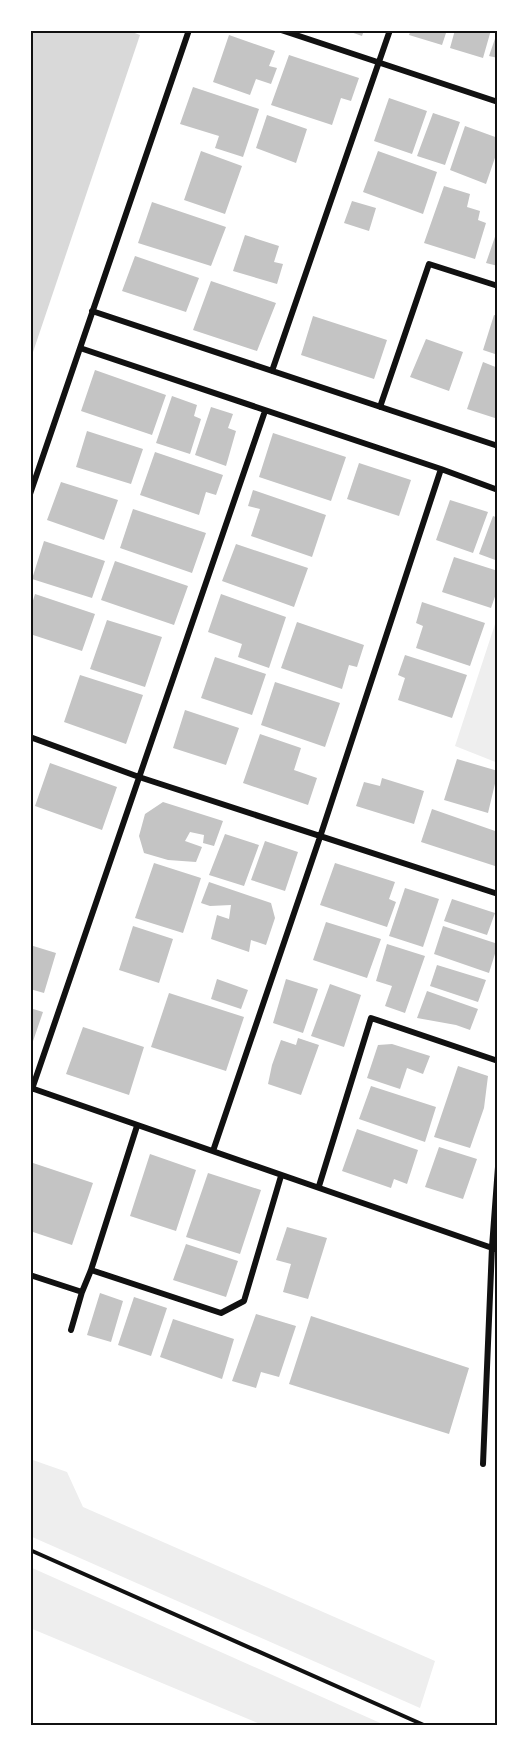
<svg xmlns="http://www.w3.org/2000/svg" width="528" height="1756" font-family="Inter,sans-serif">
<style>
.green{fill:#eee}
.water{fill:#d9d9d9}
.building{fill:#c4c4c4}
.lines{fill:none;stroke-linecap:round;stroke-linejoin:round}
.path{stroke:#111;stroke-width:4}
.minor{stroke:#111;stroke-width:6}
.neatline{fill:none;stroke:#111;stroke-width:2}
</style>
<rect width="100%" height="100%" fill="#fff"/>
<path class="green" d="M498 615V763L455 746Z
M30 1459 67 1472 83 1507 435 1661 420 1708 30 1536Z
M30 1567 387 1726H265L30 1628Z"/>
<path class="water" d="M30 30H127L140 35 30 361Z"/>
<path class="building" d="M345 30H364L362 36Z
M411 30H447L442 45 409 35Z
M455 30H491L483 58 450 48Z
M498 30V58L489 56Z
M229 35 275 51 269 66 277 68 271 84 256 79 250 95 213 82Z
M289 55 359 78 351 101 341 98 332 125 271 105Z
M193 87 259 109 243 157 215 148 219 136 180 124Z
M389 98 427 111 412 154 374 141Z
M433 113 460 122 445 165 417 156Z
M267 115 307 129 296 163 256 148Z
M465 126 498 138V149L486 184 450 170Z
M201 151 242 166 225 214 184 200Z
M378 151 437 172 423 214 363 192Z
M444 186 470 194 467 207 480 211 478 220 486 223 475 259 424 243Z
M352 201 376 208 369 231 344 223Z
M152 202 226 227 211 266 138 243Z
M498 228V266L486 263Z
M245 235 279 246 274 262 283 264 277 284 233 271Z
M135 256 199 278 186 312 122 291Z
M211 281 276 303 257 351 193 330Z
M494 315 498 316V355L483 350Z
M313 316 387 340 374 379 301 355Z
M426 339 463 352 449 391 410 377Z
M483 362 498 368V419L467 409Z
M95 370 166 395 152 435 81 411Z
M172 396 197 405 194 416 201 419 190 454 156 443Z
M211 407 233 414 228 428 236 431 226 466 195 455Z
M87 431 143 449 131 484 76 467Z
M273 433 346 457 331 501 259 477Z
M155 452 223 475 216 495 206 492 199 515 140 495Z
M359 463 411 480 399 516 347 499Z
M61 482 118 500 104 540 47 520Z
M253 490 326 515 312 557 251 536 260 509 248 506Z
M450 500 488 512 473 553 436 540Z
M133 509 206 533 192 573 120 548Z
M493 516 498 518V561L479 554Z
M44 541 105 561 92 598 32 579Z
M236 544 308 568 294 607 222 581Z
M454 557 498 571V588L491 608 442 592Z
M115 561 188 586 174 625 101 600Z
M35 594 95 614 82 651 30 634V610Z
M221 594 286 617 269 668 238 657 242 644 208 632Z
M422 602 485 623 470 666 416 648 423 626 416 623Z
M107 620 162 637 145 687 90 669Z
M297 622 364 645 357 667 349 665 342 689 281 668Z
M405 655 467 675 452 718 398 700 405 678 398 675Z
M215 657 266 674 252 715 201 698Z
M80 675 143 695 126 744 64 722Z
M275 682 340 703 325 747 261 725Z
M185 710 239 728 226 765 173 748Z
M260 734 301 748 294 770 317 778 308 805 243 783Z
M457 759 498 771 488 813 444 800Z
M50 763 117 787 102 830 35 806Z
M382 778 424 791 414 824 356 806 364 782 380 786Z
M163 802 223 821 214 846 203 843 204 835 190 832 185 841 202 847 196 862 168 860 144 853 139 836 145 814Z
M432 809 498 832V858L495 866 421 842Z
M225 834 259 845 244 886 209 875Z
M265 841 298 852 285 891 251 880Z
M154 863 201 878 183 933 135 918Z
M335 863 395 882 389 899 396 902 387 927 320 905Z
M209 882 271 903 275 918 266 945 251 940 249 952 211 939 217 915 229 919 231 905 210 906 201 903Z
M405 888 439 899 423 947 389 936Z
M452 899 495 913 487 935 444 921Z
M326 922 381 939 367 978 313 960Z
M133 926 173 939 159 983 119 970Z
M443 926 498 944 489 973 434 954Z
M387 944 425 956 405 1013 385 1006 392 986 376 981Z
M30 945 56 953 44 993 30 989Z
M437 965 486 980 478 1002 430 986Z
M217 979 248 990 241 1009 211 999Z
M286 979 318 989 303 1033 273 1023Z
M330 984 361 995 344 1047 311 1036Z
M427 991 478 1009 470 1030 456 1025 417 1018Z
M169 993 244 1017 226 1071 151 1047Z
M30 1008 43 1012 30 1050Z
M83 1027 144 1047 129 1095 66 1074Z
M298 1038 319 1045 301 1095 268 1084 272 1065 281 1040 296 1045Z
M392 1044 430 1056 423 1074 407 1068 400 1089 367 1078 378 1045Z
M458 1066 488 1076 484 1108 470 1148 434 1137Z
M371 1086 436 1107 425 1142 359 1119Z
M357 1129 418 1150 407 1184 394 1179 391 1188 342 1171Z
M439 1147 477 1159 463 1199 425 1187Z
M150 1154 196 1170 176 1231 130 1216Z
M30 1162 93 1183 72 1245 30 1231Z
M208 1173 261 1190 240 1254 186 1237Z
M287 1227 327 1238 308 1299 283 1292 291 1264 276 1260Z
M186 1244 238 1261 226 1297 173 1280Z
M100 1293 123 1301 111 1342 87 1335Z
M134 1297 167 1308 151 1356 118 1345Z
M256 1314 296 1326 279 1377 261 1372 256 1388 232 1381Z
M311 1316 469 1368 449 1434 289 1384Z
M173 1319 234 1339 222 1379 160 1357Z"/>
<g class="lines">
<path class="path" d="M30 1550 426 1726"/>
<path class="minor" d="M281 30 498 102
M92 311 498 446
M80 348 441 469 498 490
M272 371 390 30
M380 407 429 264 498 286
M30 494 189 30
M30 737 139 777 498 894
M31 1088 498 1250
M32 1089 265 411
M137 1126 91 1270 221 1313 244 1301 281 1176
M213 1151 320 837 441 469
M319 1186 371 1018 498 1061
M30 1275 82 1292
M71 1330 82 1292 91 1270
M483 1464 492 1247 498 1167"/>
</g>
<rect width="528" height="1756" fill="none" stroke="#ffffff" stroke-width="63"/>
<rect x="32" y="32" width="464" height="1692" class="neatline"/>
</svg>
